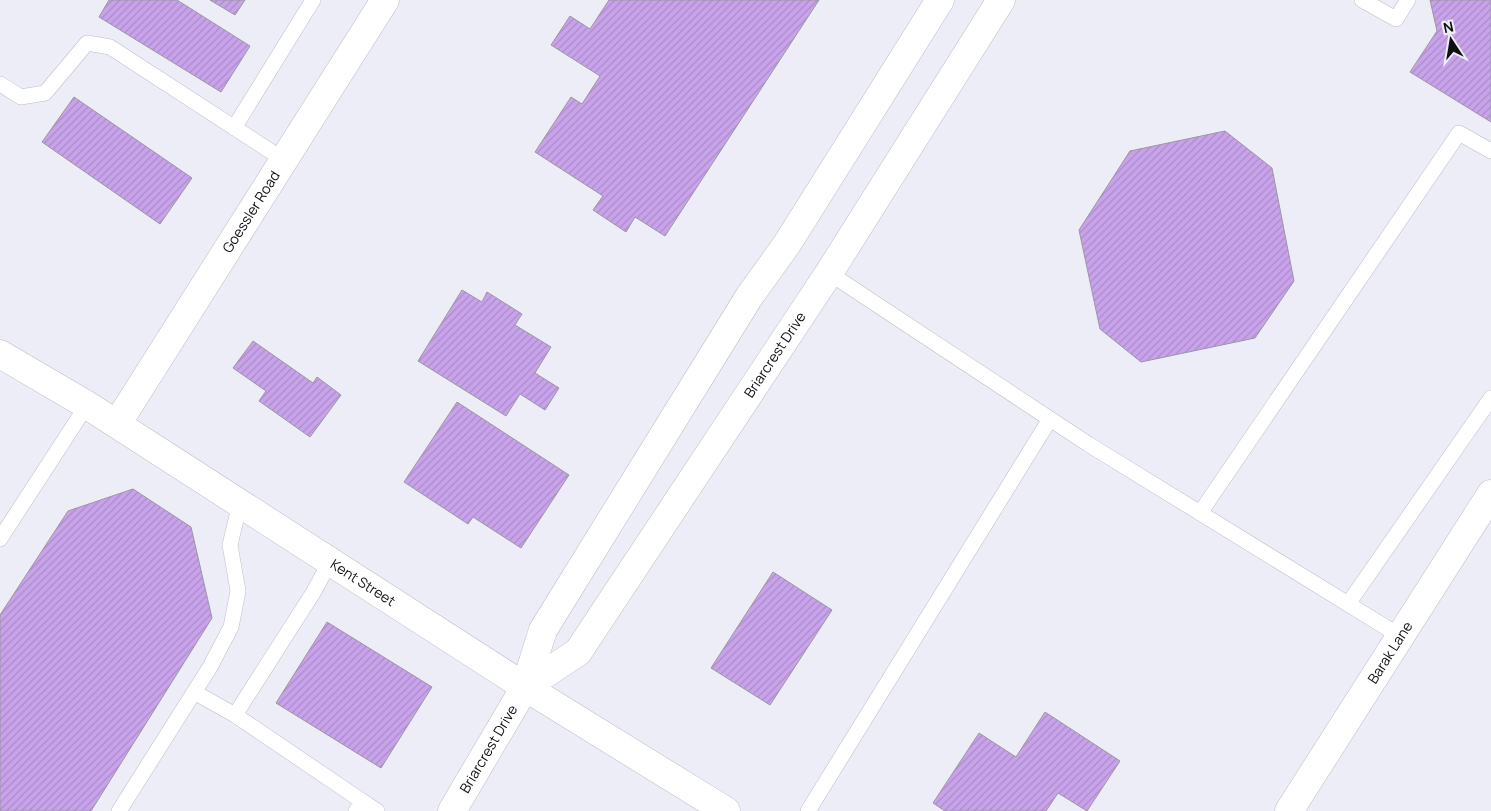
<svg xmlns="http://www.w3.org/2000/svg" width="1491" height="811" font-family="Manrope,sans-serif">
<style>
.building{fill:url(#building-hatch);stroke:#9b97a0}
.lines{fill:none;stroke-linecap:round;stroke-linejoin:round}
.service-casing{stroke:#bdbdc7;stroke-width:16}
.minor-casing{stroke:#bdbdc7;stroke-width:29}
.secondary-casing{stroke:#bdbdc7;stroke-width:29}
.service{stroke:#fff;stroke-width:15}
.minor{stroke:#fff;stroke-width:28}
.secondary{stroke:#fff;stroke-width:28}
.labels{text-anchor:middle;stroke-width:5;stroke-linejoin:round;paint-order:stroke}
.street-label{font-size:14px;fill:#0f0f12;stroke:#ededf8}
</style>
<defs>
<pattern id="building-hatch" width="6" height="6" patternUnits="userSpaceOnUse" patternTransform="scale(1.25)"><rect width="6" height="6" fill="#c8a3eb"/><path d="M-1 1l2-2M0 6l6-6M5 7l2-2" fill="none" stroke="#ab8bc8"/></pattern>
</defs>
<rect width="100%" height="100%" fill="#ededf8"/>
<path class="building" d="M109 0H177L250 46 221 92 99 17Z
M210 0H245L235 15Z
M609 0H819L665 236 635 217 626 232 593 210 603 196 535 152 571 97 582 104 600 76 551 45 570 16 590 29Z
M1430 0H1491V122L1410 72 1437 31Z
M74 97 192 178 160 224 42 142Z
M1225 131 1272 168 1294 281 1255 338 1141 362 1100 329 1079 230 1130 151Z
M462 290 482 302 487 292 522 314 515 325 551 347 535 373 559 388 545 410 520 394 506 416 418 361Z
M253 341 313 383 317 377 341 395 310 437 259 401 266 391 233 368Z
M457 402 569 475 521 548 473 517 468 524 404 482Z
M133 489 191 527 212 618 91 811H0V615L68 511Z
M773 572 832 610 770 705 711 668Z
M327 622 432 687 381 768 276 703Z
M1045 712 1120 761 1087 811 1058 793 1046 811H945L933 803 979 733 1016 757Z"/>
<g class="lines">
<g class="service-casing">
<path id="service" d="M1362 0 1396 19 1408 0
M0 84 21 97 45 93 87 43 110 47 284 160
M234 128 313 0
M1050 419 1088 444 1400 636
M1200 513 1459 133 1491 151
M0 539 87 405
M330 562 313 593 235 715 362 801 356 811
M1348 604 1491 398
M194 692 235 715
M362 801 377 811
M119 811 210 667 231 627 238 591 230 545 240 503
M808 811 1050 419 829 273"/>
</g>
<g class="minor-casing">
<g id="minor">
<path id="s1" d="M0 354 87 405 525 687 726 811"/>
<path id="s2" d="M117 424 385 0"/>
<path id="s3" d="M1289 811 1491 494"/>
</g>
</g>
<g class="secondary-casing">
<g id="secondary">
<path id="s4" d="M525 687 578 652 829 273 1001 0"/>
<path id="s5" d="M452 811 525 687 543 630 749 297 787 244 940 0"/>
</g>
</g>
<use href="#service" class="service"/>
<use href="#minor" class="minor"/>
<use href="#secondary" class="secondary"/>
</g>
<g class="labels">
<g class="street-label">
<text dy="5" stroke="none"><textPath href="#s2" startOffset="251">Goessler Road</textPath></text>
<text dy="5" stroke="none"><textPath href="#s4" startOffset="420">Briarcrest Drive</textPath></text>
<text dy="5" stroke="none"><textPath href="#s1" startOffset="429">Kent Street</textPath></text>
<text dy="5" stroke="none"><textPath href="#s3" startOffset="188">Barak Lane</textPath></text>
<text dy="5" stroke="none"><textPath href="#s5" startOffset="72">Briarcrest Drive</textPath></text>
</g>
</g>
<g transform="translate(1451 40) rotate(348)" stroke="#ededf8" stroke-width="4" paint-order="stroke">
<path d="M0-4L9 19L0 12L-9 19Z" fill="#0f0f12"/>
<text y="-8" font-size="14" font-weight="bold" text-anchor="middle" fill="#0f0f12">N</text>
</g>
</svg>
